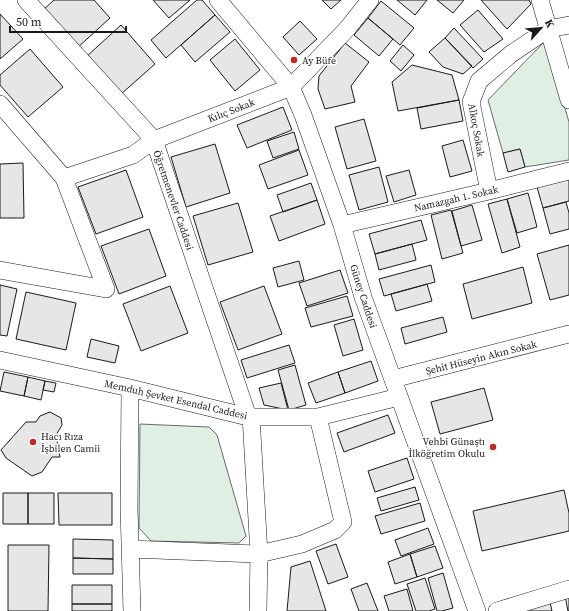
<svg xmlns="http://www.w3.org/2000/svg" width="569" height="611" font-family="'Source Serif 4',serif">
<style>
.green{fill:#e0efe3;stroke:#6a6a6a}
.building{fill:#e6e6e6;stroke:#1a1a1a}
.lines{fill:none;stroke-linecap:round;stroke-linejoin:round}
.minor-casing{stroke:#1a1a1a;stroke-width:18}
.minor{stroke:#fff;stroke-width:17}
.poi-dot{fill:#c62828;stroke:#fff;stroke-width:1.5}
.labels{text-anchor:middle;stroke-width:3;stroke-linejoin:round;paint-order:stroke}
.poi-label{font-size:10px;fill:#1a1a1a;stroke:#fff;text-anchor:start}
.street-label{font-size:10px;fill:#1a1a1a;stroke:#fff}
</style>
<rect width="100%" height="100%" fill="#fff"/>
<path class="green" d="M545 41 569 122V160L525 167 520 149 503 153 488 100Z
M140 424 209 427 217 435 246 536 239 543 151 541 139 528Z"/>
<path class="building" d="M54 0H94L110 18 76 49 42 11Z
M153 0H190L169 18Z
M197 0H202L215 15 166 58 151 40Z
M322 0H341L331 9Z
M397 0H427L415 15Z
M437 0H464L453 13Z
M481 0H529L531 4 507 29Z
M381 1 414 28 400 45 368 18Z
M478 10 503 39 484 52 460 25Z
M0 14 23 39 0 59Z
M215 15 230 32 195 62 181 45Z
M368 18 393 39 379 56 354 35Z
M300 21 317 39 299 55 283 37Z
M121 25 155 64 120 95 86 57Z
M454 28 483 59 473 68 445 38Z
M445 38 472 66 463 74 443 67 429 52Z
M235 39 260 70 235 91 210 60Z
M345 43 369 62 351 86 355 102 325 109 318 89 319 76Z
M403 45 414 55 401 71 390 61Z
M30 49 63 87 28 117 0 85V75Z
M412 65 452 75 459 100 398 111 392 82Z
M459 100 463 121 421 129 417 108Z
M283 107 292 130 247 148 237 125Z
M364 119 376 161 347 169 335 127Z
M294 132 299 149 273 158 267 141Z
M463 140 472 171 450 177 442 146Z
M215 144 230 193 186 207 171 157Z
M520 149 525 167 508 172 503 153Z
M299 150 308 175 268 189 259 165Z
M23 163 24 218H0V164Z
M379 167 388 202 359 210 349 175Z
M126 170 143 217 96 234 78 187Z
M409 170 416 195 394 202 386 176Z
M569 178V201L543 208 537 187Z
M311 183 317 200 283 212 277 195Z
M528 193 537 227 517 233 507 199Z
M507 199 520 247 502 253 488 204Z
M317 200 325 224 279 241 270 216Z
M566 202 569 213V229L550 234 543 208Z
M238 203 253 252 208 265 193 216Z
M472 205 482 240 461 246 452 211Z
M451 210 463 253 442 259 431 215Z
M421 220 427 240 375 254 369 234Z
M149 229 166 276 119 294 101 246Z
M412 244 416 260 379 270 375 254Z
M569 245V295L550 300 537 254Z
M299 261 304 280 278 287 273 268Z
M431 265 435 282 384 296 379 279Z
M523 267 532 303 472 319 463 284Z
M340 270 348 293 307 306 299 283Z
M427 284 432 301 396 311 391 294Z
M0 285 17 289 7 336 0 335Z
M170 286 188 333 141 351 123 304Z
M264 286 282 334 238 350 220 302Z
M26 292 76 303 66 350 16 339Z
M347 296 353 316 311 327 305 308Z
M443 317 447 332 405 344 401 328Z
M354 319 363 350 343 356 334 325Z
M91 339 119 346 115 363 87 357Z
M289 345 295 363 247 378 241 360Z
M371 361 378 381 345 393 338 372Z
M295 365 306 405 289 410 278 370Z
M4 372 28 377 24 396 0 391Z
M338 372 345 393 316 403 308 383Z
M28 377 45 381 41 400 24 396Z
M45 381 56 383 54 392 43 390Z
M281 383 288 410 264 405 259 388Z
M484 388 493 420 440 434 431 402Z
M50 412 61 418 62 425 56 435 60 457H52L42 472 32 476 6 458 1 450 26 422H36L40 416Z
M388 415 395 433 344 452 337 433Z
M407 458 414 479 375 492 368 471Z
M415 487 419 500 381 511 377 498Z
M564 490 569 513V531L482 551 473 511Z
M3 493H28V524H3Z
M28 493H54V524H28Z
M58 493H112V525H59Z
M420 503 425 521 381 534 375 516Z
M428 528 434 544 401 556 395 540Z
M73 539 113 540V559L73 558Z
M336 544 348 577 328 584 316 551Z
M8 545H49L48 611H8Z
M435 546 443 568 417 577 410 554Z
M410 554 417 577 395 584 388 562Z
M73 558 113 559V574H73Z
M310 561 326 611H287L291 567Z
M443 573 453 608 442 611H437L428 578Z
M425 578 435 609 429 611H416L407 584Z
M367 583 378 611H359L351 589Z
M72 585H112V604H72Z
M407 589 413 611H389L384 596Z
M569 595V611H568L565 596Z
M550 602 552 611H515Z
M72 604H112V611H72Z"/>
<g class="lines">
<g class="minor-casing">
<path id="minor" d="M26 0 154 140 248 417
M218 0 291 87 303 115 342 225 363 297 477 611
M540 0 569 100
M0 104 64 178 106 289
M64 178 133 155 154 140 291 87 347 29 370 0
M489 191 471 102 479 81 511 54 548 29 569 25
M342 225 489 191 569 171
M0 270 106 289
M0 360 130 388 248 417H318L399 397
M393 379 569 334
M130 388 129 508 132 611
M251 416 259 554 258 611
M130 549 259 554 302 544 335 530 343 522 318 417
M497 611 569 589"/>
</g>
<use href="#minor" class="minor"/>
</g>
<g class="poi-dot">
<circle cx="294" cy="60" r="4"/>
<circle cx="33" cy="442" r="4"/>
<circle cx="493" cy="447" r="4"/>
</g>
<g class="labels">
<g class="poi-label">
<text x="302" y="64">Ay Büfe</text>
<text x="41" y="440">Hacı Rıza<tspan x="41" dy="12">İşbilen Camii</tspan></text>
<text x="485" y="445" text-anchor="end">Vehbi Günaştı<tspan x="485" dy="12">İlköğretim Okulu</tspan></text>
</g>
<g class="street-label">
<text transform="translate(231 110) rotate(-21)" y="4">Kılıç Sokak</text>
<text transform="translate(477 130) rotate(80)" y="4">Alkoç Sokak</text>
<text transform="translate(456 198) rotate(-13)" y="4">Namazgah 1. Sokak</text>
<text transform="translate(174 200) rotate(71)" y="4">Öğretmenevler Caddesi</text>
<text transform="translate(364 296) rotate(72)" y="4">Güney Caddesi</text>
<text transform="translate(481 357) rotate(-14)" y="4">Şehit Hüseyin Akın Sokak</text>
<text transform="translate(176 399) rotate(13)" y="4">Memduh Şevket Esendal Caddesi</text>
</g>
</g>
<g transform="translate(541 28) rotate(63)" stroke="#ffffff" stroke-width="3" paint-order="stroke">
<path d="M0-3L7 15L0 10L-7 15Z" fill="#1a1a1a"/>
<text y="-6" font-size="11" font-weight="bold" text-anchor="middle" fill="#1a1a1a">K</text>
</g>
<path d="M10 26v6h116v-6" fill="none" stroke="#1a1a1a" stroke-width="2"/>
<text x="16" y="26" font-size="12" fill="#1a1a1a" stroke="#ffffff" stroke-width="3" paint-order="stroke">50 m</text>
</svg>
